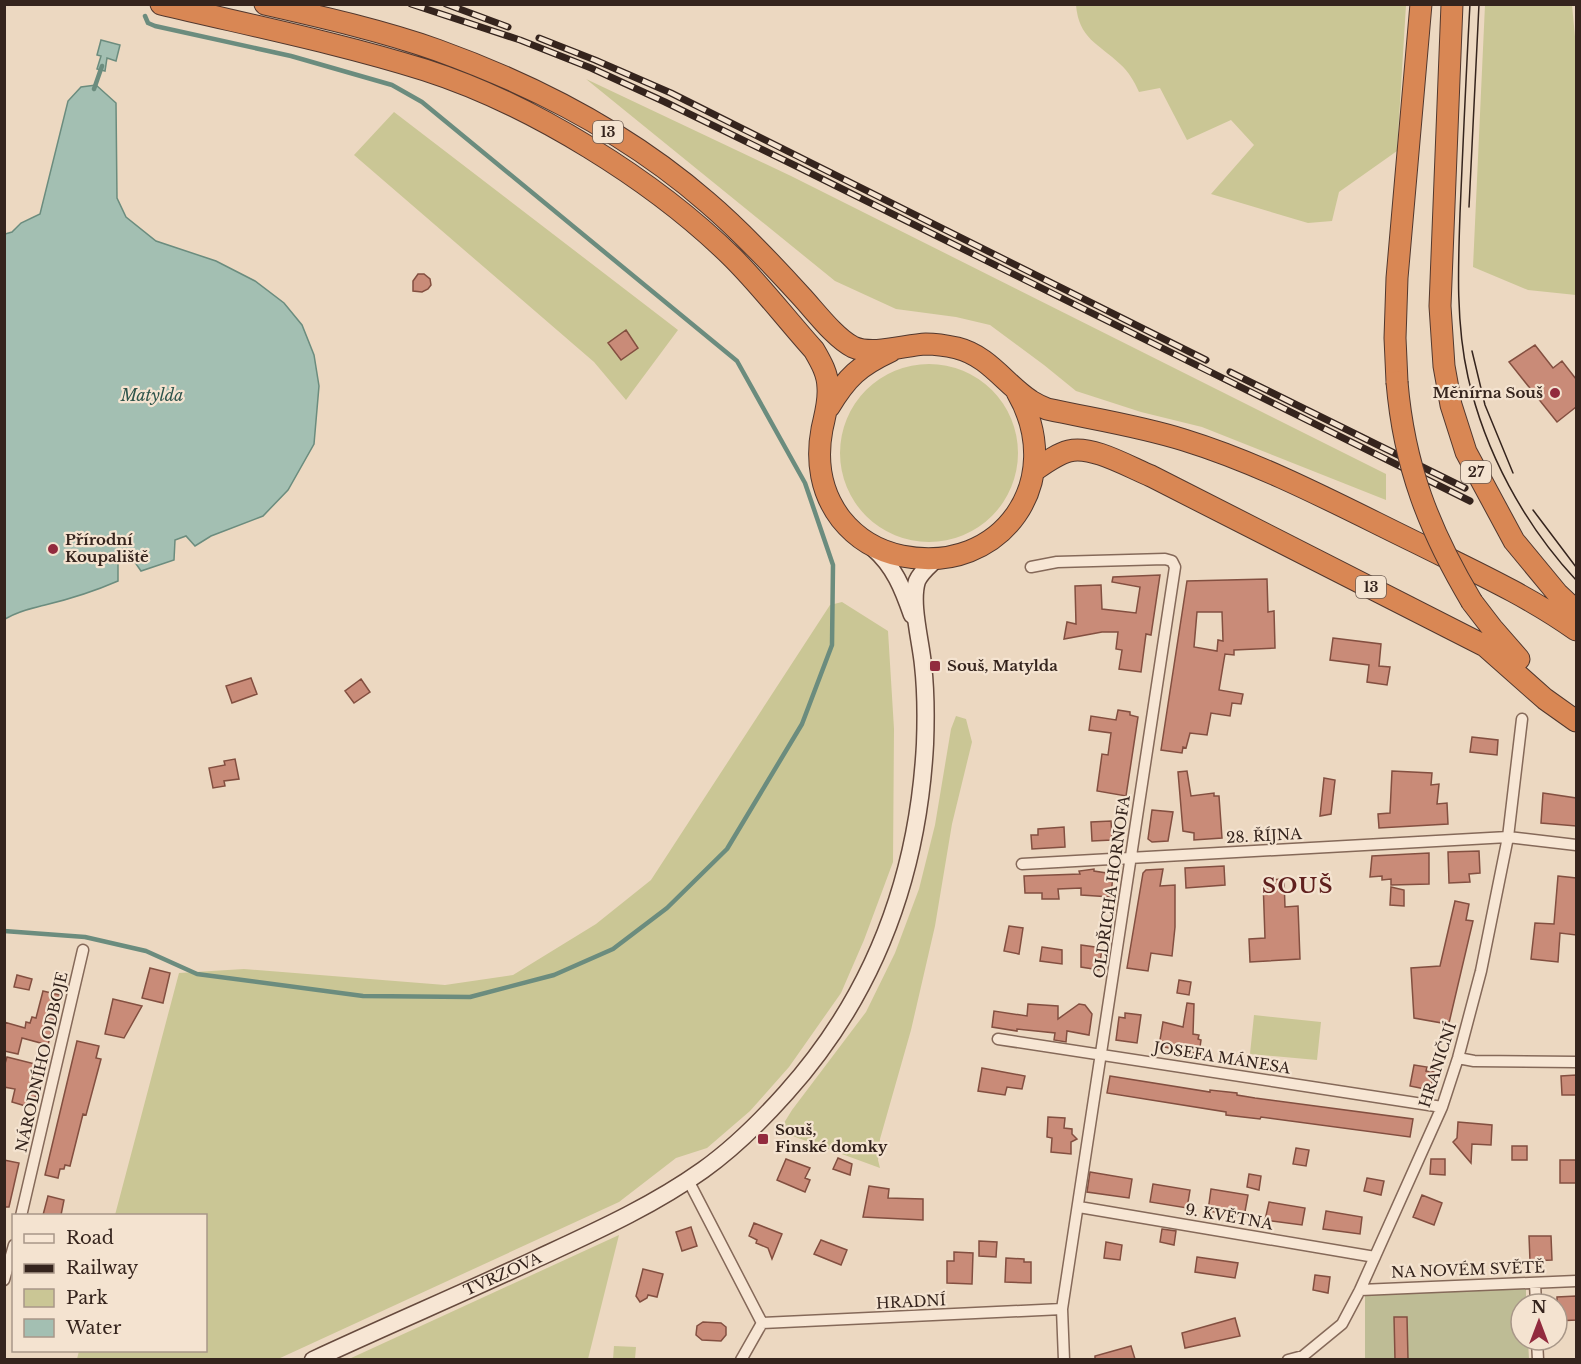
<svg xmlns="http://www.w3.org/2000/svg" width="1581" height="1364" font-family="'Libre Baskerville',serif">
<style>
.green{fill:#cac695}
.cemetery{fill:#bebc95}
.water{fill:#a3bfb2;stroke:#6b8c7e;stroke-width:1.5}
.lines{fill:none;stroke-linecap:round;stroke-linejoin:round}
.stream{stroke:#6b8c7e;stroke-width:4.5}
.building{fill:#c98b78;stroke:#834f40;stroke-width:1.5;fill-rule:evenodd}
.street-casing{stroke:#856959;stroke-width:13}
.secondary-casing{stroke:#664a3d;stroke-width:19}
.highway-casing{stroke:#52382e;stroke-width:23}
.street{stroke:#f7e6d4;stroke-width:10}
.secondary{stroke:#f7e6d4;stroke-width:16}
.highway{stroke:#d98754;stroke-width:21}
.tram{stroke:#35241d;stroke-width:1.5}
.rail-casing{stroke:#35241d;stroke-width:7}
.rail{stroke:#f4e3d0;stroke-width:4.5;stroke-dasharray:14;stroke-linecap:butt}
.highway-bridge-casing{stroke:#52382e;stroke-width:23;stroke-linecap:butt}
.highway-bridge{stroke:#d98754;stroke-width:21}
.poi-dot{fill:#922b3e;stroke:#f4e3d0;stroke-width:2}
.labels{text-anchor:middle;stroke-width:4.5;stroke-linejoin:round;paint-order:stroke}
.shield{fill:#f4e3d0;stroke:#6e5d53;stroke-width:1.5}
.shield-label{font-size:14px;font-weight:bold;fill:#35241d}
.poi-label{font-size:15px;font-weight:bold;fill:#35241d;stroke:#f4e3d0;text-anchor:start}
.street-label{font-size:15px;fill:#35241d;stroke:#f4e3d0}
.water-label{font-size:16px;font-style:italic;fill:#2d544b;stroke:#f4e3d0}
.district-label{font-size:21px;font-weight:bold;letter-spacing:1.5px;fill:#60201e;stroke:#f4e3d0}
</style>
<rect width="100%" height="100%" fill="#ecd8c1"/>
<path class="green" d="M1076 5H1406L1397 151 1339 192 1332 221 1308 223 1211 194 1254 145 1231 120 1187 140 1160 88 1139 92C1134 81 1129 72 1120 64 1098 43 1079 39 1076 5Z
M1485 5H1572L1576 47V295L1528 290 1473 267Z
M586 79 791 176 1386 474V500L1202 427 1141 412 1076 391 1044 365 990 325 956 317 896 309 835 281Z
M394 112 678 330 626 400 594 362 354 155Z
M840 453a89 89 0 1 1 178 0a89 89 0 1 1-178 0Z
M842 602 888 631 894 729 893 862 864 940 841 993 789 1067 750 1111 707 1148 676 1158 619 1202 278 1359H77L79 1351 206 1350V1216L115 1215 179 973 244 969 445 985 513 975 596 924 651 880 830 605Z
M956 716 966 719 972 742 952 824 935 926 911 1030 880 1139 878 1160 880 1168 779 1131 792 1110 866 1012 895 953 919 889 935 825 951 729Z
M1254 1015 1321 1022 1317 1060 1250 1054Z
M619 1235 588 1359H349Z
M614 1346 636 1347 635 1359H613Z"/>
<path class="cemetery" d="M1526 1288V1304H1521V1340H1528L1529 1359H1365V1295Z"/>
<path class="water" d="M101 40 120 45 116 61 107 58 105 71 97 69 101 56 97 55Z
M96 85 116 103 117 198 126 217 156 241 216 261 255 281 284 303 302 325 314 355 319 386 314 444 288 490 263 516 211 536 195 546 186 536 175 540 174 560 141 571 130 555 118 558V581C95 591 70 599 45 605 30 609 18 611 5 619V234L12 232 21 223 40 214 68 101 81 87Z"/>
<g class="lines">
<path class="stream" d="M94 89 102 66
M4 931 85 937 146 951 197 974 363 996 470 997 554 975 613 949 667 908 727 849 802 724 832 645 833 565 805 483 737 361 422 102 392 85 291 56 155 26 148 23 145 16"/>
</g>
<path class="building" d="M418 274H424L430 279 431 285 428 289 422 292 413 291V281Z
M626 330 638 348 621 360 608 343Z
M1535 345 1553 368 1562 361 1576 379V407L1557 422 1509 362Z
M1160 575 1151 635 1146 634 1141 672 1119 669 1122 650 1116 649 1118 632H1102L1064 639 1067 622 1076 624 1075 586 1101 585 1102 609 1136 613 1140 587 1112 582 1113 577Z
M1267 579 1268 612 1274 611 1275 648 1234 650V655L1225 654 1219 690 1243 694 1241 704 1232 703 1230 716 1211 713 1207 735 1190 733 1186 748 1183 747 1182 753 1161 750 1187 581ZM1197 612H1222L1223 641 1218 640 1217 651 1194 647Z
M1333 638 1381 644 1379 666 1390 667 1387 685 1367 682 1369 665 1330 660Z
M251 678 257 694 232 703 226 686Z
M361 679 370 692 354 703 345 691Z
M1118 710 1130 712V715L1138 717 1126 796 1097 791 1102 754 1108 755 1111 733 1089 730 1091 716 1116 720Z
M1472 737 1498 740 1497 755 1470 752Z
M235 759 239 779 224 781 225 786 213 788 209 768 225 765 224 761Z
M1187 771 1191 796 1214 793V796H1219L1222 838 1194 840V833L1183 831 1178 772Z
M1392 771 1432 773 1431 785 1439 784 1437 804 1447 803 1448 824 1379 828 1378 814 1390 813Z
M1324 778 1335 780 1331 814 1320 816Z
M1543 793 1576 798V826L1541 823Z
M1152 810 1173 812 1168 841 1152 842 1148 839Z
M1111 821 1112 840 1092 841 1091 822Z
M1064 827 1065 847 1032 849 1031 835H1038V829Z
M1479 851 1480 873 1469 874 1470 882 1449 883 1448 852Z
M1429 853V884L1391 885V879L1382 880V876L1370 877 1372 856Z
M1224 866 1225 885 1186 888 1185 868Z
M1094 869V871L1113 874 1111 897 1081 895V888L1058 889 1059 899H1042V893H1025L1024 876 1080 874 1079 871Z
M1163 869 1160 886 1175 885V927L1172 956 1151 953 1148 971 1127 968 1143 873 1146 870Z
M1558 876 1576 878V935L1560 933 1558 962 1531 959 1535 923 1554 924Z
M1284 879 1285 907 1298 906 1300 959 1250 962 1249 939 1265 938 1263 880Z
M1391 887 1404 890V906L1390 905Z
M1455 901 1469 904 1466 920 1473 921 1449 1023 1442 1021V1023L1414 1018 1411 968 1440 966Z
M1009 926 1023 928 1019 954 1004 951Z
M1081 945 1102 948 1099 970 1081 967Z
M1042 947 1062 950V964L1040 961Z
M150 968 170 973 163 1003 142 998Z
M17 975 32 979 29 990 14 987Z
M1179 980 1191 982 1189 995 1177 993Z
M43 991 60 995 48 1045 22 1038 18 1054 4 1051V1022L25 1028 26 1022 30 1023 32 1017 36 1018Z
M113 999 142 1006 124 1038 105 1034Z
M1187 1003 1194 1004 1193 1034 1199 1035 1198 1039 1201 1040 1199 1054 1159 1046 1163 1022 1183 1027Z
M1028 1004 1058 1006V1019L1079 1004 1085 1005 1092 1014 1089 1035 1067 1031 1066 1042 1054 1040 1055 1033 1017 1029V1031L992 1027 994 1011 1027 1016Z
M1125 1013 1141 1015 1137 1043 1116 1040 1119 1017 1125 1018Z
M77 1041 99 1046 96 1058 101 1059 86 1115 83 1114 70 1166 65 1165 64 1169H60L58 1178 45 1175Z
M7 1057 43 1066 33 1106 30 1105 29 1107 12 1102 15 1089 4 1087V1067Z
M1414 1065 1427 1067 1426 1071 1434 1072 1430 1090 1410 1086Z
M982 1068 1025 1076 1022 1089 1007 1087 1005 1095 978 1091Z
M1576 1075V1095H1562L1561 1076Z
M1110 1076 1210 1092V1090L1237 1093V1095L1255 1098 1413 1119 1410 1137 1261 1117 1260 1119 1226 1115V1112L1107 1093Z
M1048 1117 1065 1118 1064 1128 1072 1129V1134L1077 1139 1071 1142V1154L1051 1152 1052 1138 1047 1137Z
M1458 1122 1492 1125 1491 1145 1472 1144 1471 1163 1453 1142 1457 1138Z
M1512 1146H1527V1160H1512Z
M1296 1148 1309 1150 1306 1166 1293 1164Z
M838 1158 852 1164 850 1175 833 1169Z
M786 1159 810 1168 805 1178 810 1180 805 1192 777 1180Z
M1431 1159H1445V1175L1430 1174Z
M4 1160 19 1163 9 1207H4Z
M1560 1160H1576V1183H1560Z
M1090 1172 1132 1179 1129 1198 1087 1192Z
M1249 1174 1261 1176 1259 1190 1247 1187Z
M1367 1178 1384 1181 1381 1195 1364 1191Z
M1153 1184 1190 1190 1187 1208 1150 1202Z
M869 1186 889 1189 888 1198 923 1199V1220L863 1217Z
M1211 1189 1248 1195 1244 1217 1208 1211Z
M1422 1195 1442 1203 1434 1225 1413 1217Z
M48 1196 64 1200 61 1215H43Z
M1269 1202 1305 1208 1302 1225 1265 1220Z
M1326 1211 1362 1217 1360 1234 1323 1229Z
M754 1223 782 1234 772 1259 768 1248 756 1243 757 1240 749 1236Z
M691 1227 697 1246 682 1251 676 1232Z
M1162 1229 1176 1231 1174 1245 1160 1242Z
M1529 1236H1551L1552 1260 1530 1261Z
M821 1240 847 1250 841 1265 814 1254Z
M979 1241 997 1242 996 1257 979 1256Z
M1106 1242 1122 1245 1120 1260 1104 1258Z
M954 1252 973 1253 972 1284 947 1283V1261H954Z
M1197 1257 1238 1263 1235 1278 1195 1272Z
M1006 1258 1024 1259V1262H1031V1283L1005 1282Z
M643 1269 663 1274 657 1297 648 1295 647 1298 640 1302 636 1296Z
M1315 1275 1330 1277 1328 1293 1313 1290Z
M1576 1296V1320L1557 1321V1297Z
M1394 1317H1407L1408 1359H1395Z
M1235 1318 1240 1336 1185 1348 1182 1333Z
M703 1322 721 1323 726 1327V1335L721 1341 702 1340 696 1335 697 1326Z
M1131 1346 1135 1359H1095V1356Z"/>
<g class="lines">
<g class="street-casing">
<path id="street" d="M1031 567 1057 562 1165 559 1172 561 1175 567 1062 1309 1064 1360
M1022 864 1508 837 1576 845
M998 1039 1442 1107
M1458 1058 1474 1061 1576 1062
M688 1180 762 1323
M1079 1207 1375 1257
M21 1216 83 950
M4 1280 14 1245
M1535 1283 1536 1304
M1360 1290 1576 1281
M1537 1340 1538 1360
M741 1360 762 1323 1062 1309
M1288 1360 1303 1356 1342 1324 1360 1290 1442 1107 1458 1058 1481 971 1508 837 1522 719"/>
</g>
<g class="secondary-casing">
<g id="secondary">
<path d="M873 548C894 566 903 589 912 615"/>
<path id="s1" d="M313 1360C386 1326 461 1294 534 1260 592 1233 651 1207 703 1170 734 1148 761 1121 786 1093 874 995 918 876 925 744 926 718 926 691 923 665 921 642 910 603 917 581 921 572 929 566 935 560"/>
</g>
</g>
<g class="highway-casing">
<path id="highway" d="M161 4C249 25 339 43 425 70 531 104 654 180 733 258 762 287 787 320 814 350 821 362 828 374 828 388 829 402 825 415 822 429 816 461 821 493 841 519 857 539 877 551 902 556 1002 576 1068 480 1017 392
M265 4C322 17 383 31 437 50 534 85 630 135 707 202 741 231 771 263 801 296 815 311 835 338 853 347 873 356 905 345 926 344 935 344 948 346 957 348 989 356 1005 384 1031 401 1036 404 1042 407 1047 409 1093 419 1140 426 1184 440 1265 465 1341 506 1417 543 1471 570 1527 595 1576 630
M1452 4 1440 306 1444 366 1451 405 1466 452 1514 541 1557 593 1576 611
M1397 382 1395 338 1397 278 1421 4
M829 407C847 377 859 366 891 351
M1035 470C1045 463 1057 454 1069 451 1092 445 1129 467 1151 476L1485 646 1545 699 1576 721
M1472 602 1492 628 1519 659"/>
</g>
<use href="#street" class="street"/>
<use href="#secondary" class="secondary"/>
<use href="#highway" class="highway"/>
<path class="tram" d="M1470 4C1466 74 1463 144 1460 214 1458 268 1456 324 1468 377 1485 452 1524 524 1576 580
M1469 207 1479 4
M1472 351 1485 405 1513 473
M1533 510 1576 567"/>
<g class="rail-casing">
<path id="rail" d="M411 4 520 40 591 68 665 102 796 166 1470 501
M446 4 508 27
M539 38 595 60 671 93 1206 360
M1230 372 1465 488"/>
</g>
<use href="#rail" class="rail"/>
<g class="highway-bridge-casing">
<path id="highway-bridge" d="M1397 382C1404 466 1429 530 1472 602"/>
</g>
<use href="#highway-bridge" class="highway-bridge"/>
</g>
<g class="poi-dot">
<circle cx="1555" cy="393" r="6"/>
<circle cx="53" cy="549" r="6"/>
<rect x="929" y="660" width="12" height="12" rx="3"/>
<rect x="757" y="1133" width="12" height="12" rx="3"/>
</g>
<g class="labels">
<g class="shield">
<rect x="593" y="121" width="30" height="22" rx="4.5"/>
<rect x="1461" y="461" width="30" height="22" rx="4.5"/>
<rect x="1356" y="576" width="30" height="22" rx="4.5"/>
</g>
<g class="shield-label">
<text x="608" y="137">13</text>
<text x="1476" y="477">27</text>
<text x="1371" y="592">13</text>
</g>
<g class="poi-label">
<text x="1543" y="398" text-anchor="end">Měnírna Souš</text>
<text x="65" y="545">Přírodní<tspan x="65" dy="17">Koupaliště</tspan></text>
<text x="947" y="671">Souš, Matylda</text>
<text x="775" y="1135">Souš,<tspan x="775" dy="17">Finské domky</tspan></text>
</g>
<g class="street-label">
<text transform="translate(1264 836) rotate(-3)" y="5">28. ŘÍJNA</text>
<text transform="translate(1112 887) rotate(-82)" y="5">OLDŘICHA HORNOFA</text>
<text transform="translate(1222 1058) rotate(9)" y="5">JOSEFA MÁNESA</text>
<text transform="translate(42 1062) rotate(-77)" y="5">NÁRODNÍHO ODBOJE</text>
<text transform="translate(1438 1065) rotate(-72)" y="5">HRANIČNÍ</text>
<text transform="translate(1229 1217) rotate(10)" y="5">9. KVĚTNA</text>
<text transform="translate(1468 1270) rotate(-2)" y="5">NA NOVÉM SVĚTĚ</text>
<text dy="5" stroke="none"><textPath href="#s1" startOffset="208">TVRZOVA</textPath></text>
<text transform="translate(911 1302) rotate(-3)" y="5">HRADNÍ</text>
</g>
<g class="water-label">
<text x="152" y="401">Matylda</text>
</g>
<g class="district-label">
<text x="1298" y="893">SOUŠ</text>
</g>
</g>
<rect width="1581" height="1364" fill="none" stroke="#35241d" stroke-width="12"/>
<rect x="12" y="1214" width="195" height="138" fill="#f4e3d0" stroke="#a89788" stroke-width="1.5"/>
<rect x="24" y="1234" width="30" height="9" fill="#f7e6d4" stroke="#a89788" stroke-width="1.5"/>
<text x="66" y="1244" font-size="18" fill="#35241d">Road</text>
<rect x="24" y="1264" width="30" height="9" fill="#35241d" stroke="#a89788" stroke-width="1.5"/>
<text x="66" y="1274" font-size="18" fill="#35241d">Railway</text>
<rect x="24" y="1289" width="30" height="18" fill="#cac695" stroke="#a89788" stroke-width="1.5"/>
<text x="66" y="1304" font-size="18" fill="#35241d">Park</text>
<rect x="24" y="1319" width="30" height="18" fill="#a3bfb2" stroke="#a89788" stroke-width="1.5"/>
<text x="66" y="1334" font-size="18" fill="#35241d">Water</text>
<g transform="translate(1539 1322)"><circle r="28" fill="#f4e3d0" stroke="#a89788" stroke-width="1.5"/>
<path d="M0-4.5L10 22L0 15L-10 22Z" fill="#922b3e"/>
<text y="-9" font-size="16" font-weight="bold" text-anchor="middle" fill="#35241d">N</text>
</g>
</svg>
